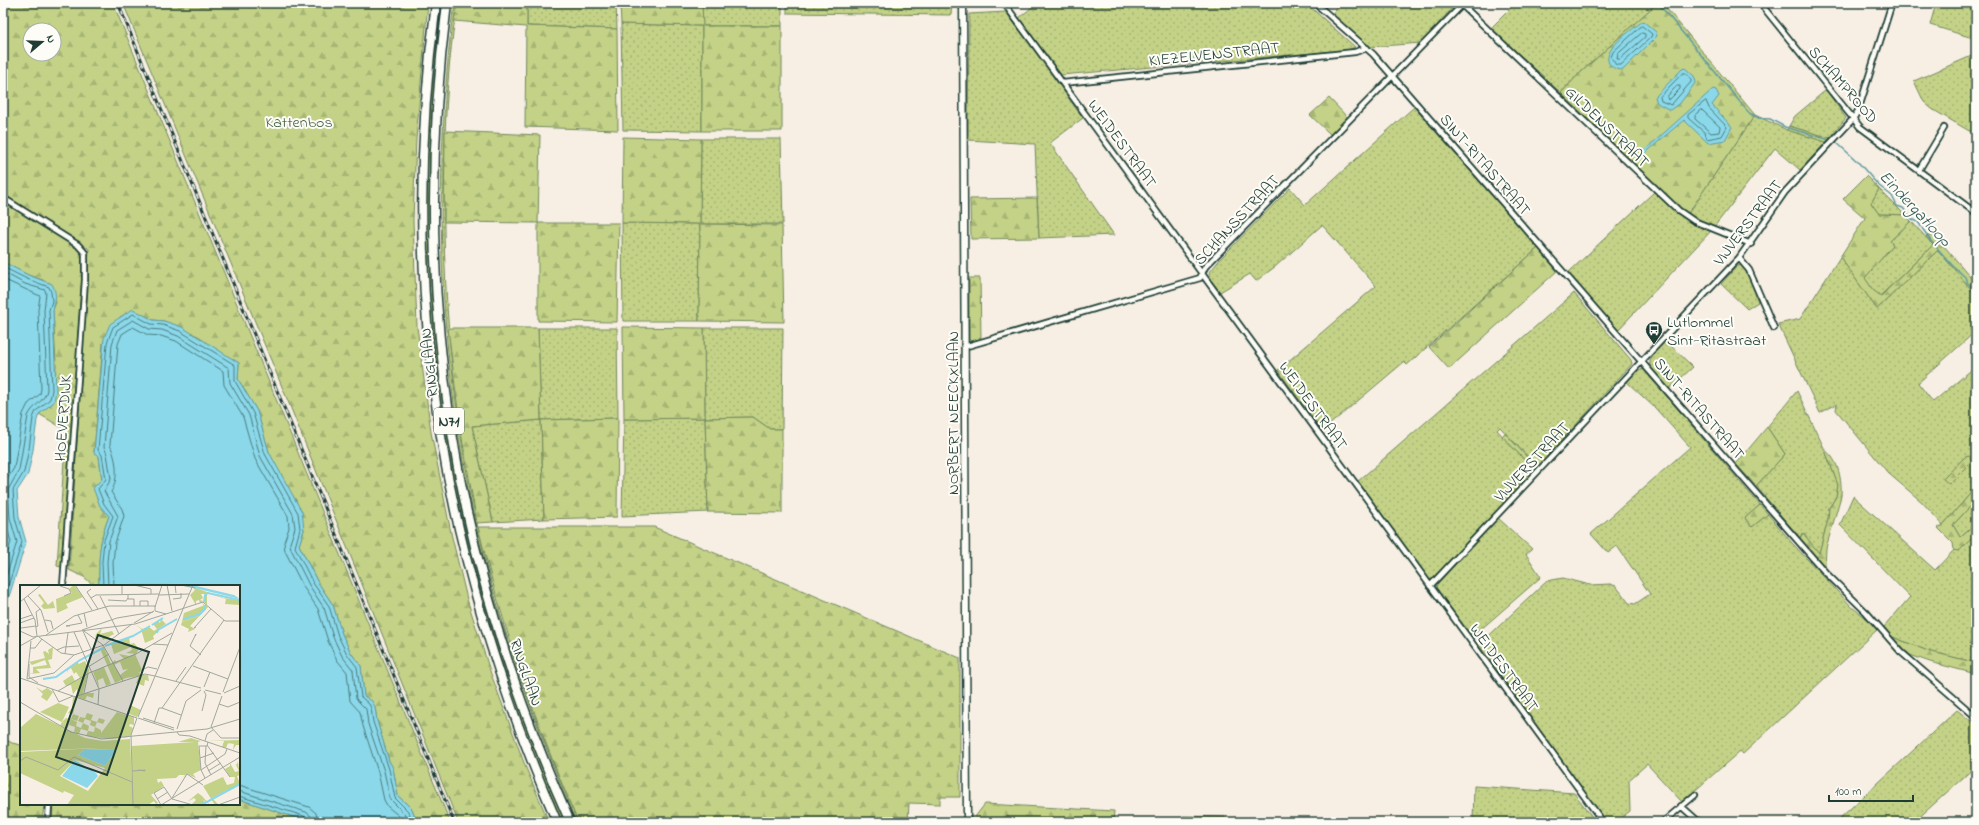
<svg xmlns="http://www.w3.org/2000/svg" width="1979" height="825" font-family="'Indie Flower',sans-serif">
  <defs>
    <pattern id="grass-dots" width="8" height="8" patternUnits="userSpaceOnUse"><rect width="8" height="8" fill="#c3d286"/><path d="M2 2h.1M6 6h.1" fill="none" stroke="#a7b574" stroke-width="1.8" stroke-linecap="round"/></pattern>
    <pattern id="forest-firs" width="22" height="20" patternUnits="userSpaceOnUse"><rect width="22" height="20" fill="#c3d286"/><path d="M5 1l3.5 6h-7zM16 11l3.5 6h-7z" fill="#a7b574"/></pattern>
  </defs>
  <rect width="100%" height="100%" fill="#f7efe3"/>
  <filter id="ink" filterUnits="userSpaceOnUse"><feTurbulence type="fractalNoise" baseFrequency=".025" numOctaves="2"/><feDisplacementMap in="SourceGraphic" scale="8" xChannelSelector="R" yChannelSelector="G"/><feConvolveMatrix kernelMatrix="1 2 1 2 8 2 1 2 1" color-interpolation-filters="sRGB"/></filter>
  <g filter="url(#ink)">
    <!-- grass -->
    <path fill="url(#grass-dots)" stroke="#71885d" d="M439 3H444C414 202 430 415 487 609 509 682 536 752 566 822H561C511 707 474 588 449 465 444 444 443 423 440 402 431 337 426 271 425 205 424 137 432 70 439 3Z
      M454 3 457 5C448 60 445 117 444 172 442 291 452 411 478 528 500 629 537 728 578 822H576C538 731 503 639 480 543 437 364 432 186 454 3Z
      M527 3H616L617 29 527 26Z
      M702 3H782V26H702V131L623 130 621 24 702 26Z
      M787 3H952L951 15 787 13Z
      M1037 3H1306L1355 47 1348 50 1061 75 1019 18Z
      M1341 3H1457L1421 43 1370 47 1331 15Z
      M1516 3H1657L1577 76 1561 93 1491 28Z
      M1936 3H1976V39L1930 25Z
      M1006 12 1083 118 1050 143 1114 235 1039 238 1035 144 968 140 969 14Z
      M1976 54V135L1932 109 1924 102 1914 81Z
      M1826 90 1846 118 1830 138 1789 126 1795 116Z
      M1414 107 1538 248 1407 365 1404 362 1322 431 1278 370 1376 286 1322 225 1276 266 1256 281 1250 274 1220 292 1210 279 1209 273 1221 258 1290 188 1305 205Z
      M1755 115 1787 130 1826 142 1800 170 1775 148 1714 227 1687 215Z
      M701 139H781L783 224H700L699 321H623L622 223 700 224Z
      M1879 189 1905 215 1879 214 1871 203Z
      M1654 192 1689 222 1711 231 1618 330 1568 273Z
      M1911 221 1933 245 1880 296 1873 290 1864 278 1893 245 1890 241Z
      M1938 250 1976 295V331L1918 383 1933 402 1976 366V487L1943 525 1922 502 1888 473 1836 410 1837 404 1820 413 1778 324 1800 319 1840 257 1877 309Z
      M1742 265 1748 272 1758 302 1747 309 1721 284 1737 266Z
      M1574 293 1631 360 1632 364 1537 467 1500 427 1497 430 1534 470 1435 578 1430 580 1357 482Z
      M538 328H617L618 418 541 420 544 519 493 522 472 426 541 420Z
      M704 328H783L782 429H770L753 417 705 418 708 512 622 516 624 419 705 418Z
      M1666 341 1693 367 1669 389 1650 366C1648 356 1660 348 1666 341Z
      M1643 369 1760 505 1745 518 1752 527 1768 514 1792 543 1852 607 1879 628 1743 754 1740 751 1682 802 1647 764 1629 780 1630 811 1616 822H1606L1479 645 1547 581 1563 578 1590 585 1610 584 1616 586 1629 603 1635 604 1650 594 1617 546 1608 553 1591 534 1690 447 1656 409 1627 382 1636 372Z
      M1797 391 1825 450 1838 485 1836 497 1829 508 1828 520 1819 553 1802 533 1800 538 1756 486 1785 454 1767 427Z
      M1853 496 1935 570 1954 550 1959 551 1976 534V657L1973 662 1928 651 1890 636 1884 627 1910 597 1840 525Z
      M1976 500V523L1960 537 1953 525Z
      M1498 518 1532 549 1526 554 1541 577 1472 637 1439 592 1436 588 1437 584Z
      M1957 710 1976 725V766L1914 822H1840L1838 820Z
      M1474 786 1574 793 1596 822H1473Z
      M1183 816 1225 817V822H1183Z"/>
    <!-- forest -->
    <path fill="url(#forest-firs)" stroke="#71885d" fill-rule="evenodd" d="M3 3H113L450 822H417L412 809 398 796 393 768 389 761 377 721 375 707 364 696 361 666 351 653 342 634 333 605 317 581 299 545 304 530 296 500 286 486 269 452 257 411 238 379 239 363 208 345 200 337 164 321 153 320 133 310 120 317 103 343 94 452 99 456 102 480 100 506 109 516C98 545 99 556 99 586H92V584L84 577 69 570 89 249 84 246 62 567 57 566 66 430 39 414 54 402 56 364 53 310 56 302 43 280 28 275 3 262ZM30 30H54V54H30Z
      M123 3H428L416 139 413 220 417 327 431 432 451 533 467 599 491 674 526 768 549 822H458L290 406Z
      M457 3H527V26L617 29 618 130 525 127 526 27 454 21Z
      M620 3H702L703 26H782V131H702V26L621 24Z
      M1657 3H1662L1755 115 1687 215 1561 93 1577 76Z
      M1329 98 1348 118 1331 135 1310 115Z
      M1789 126 1830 138 1826 142 1787 130Z
      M445 131 540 135 538 223H619L617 322 538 321V223L444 222Z
      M623 137 701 139 700 224 782 225 784 322 699 321 700 224 622 223Z
      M1866 176 1879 189 1871 203 1879 214 1905 215 1911 221 1890 241 1893 245 1865 278 1873 290 1881 296 1933 245 1926 236 1931 231 1976 283V295L1938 250 1877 309 1840 257 1865 218 1843 199Z
      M1037 198 1039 238 971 239 970 199Z
      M1538 248 1557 271 1449 369 1429 347Z
      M969 278H980L981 339 973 341 969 340Z
      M623 327 704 328 705 418 753 417 770 429H782V513L708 512 705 418 624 419Z
      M448 328H538L541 420 618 418 617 517 544 519 541 420 472 426 493 522 477 523 460 427Z
      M1767 427 1785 454 1756 486 1736 464Z
      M1505 433 1537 468 1534 470 1502 436Z
      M1825 450C1839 460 1842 481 1841 496L1826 548 1825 567 1800 538 1803 533 1819 553 1828 520 1829 508 1836 497 1838 485Z
      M1970 456 1971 462 1949 484 1943 479 1965 457Z
      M1976 487V500L1953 525 1960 537 1976 523V534L1959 551 1954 550 1953 543 1938 528 1943 525Z
      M1760 505 1768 514 1752 527 1745 518Z
      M478 527H654L960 658V797H940V804L909 803 908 822H578C537 727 503 628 478 527Z
      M1890 636 1928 651 1973 662 1976 657V674L1930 662 1910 655Z
      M3 738 12 743 21 745V804H44L42 822H3Z
      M239 799 309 822H52L53 804H239Z
      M985 804 1114 811 1113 822H971Z"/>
    <!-- water -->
    <path fill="#8bd8ea" stroke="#609aa1" d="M1643 21 1656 32 1657 36 1623 70C1619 70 1614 69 1611 66 1597 52 1633 29 1643 21Z
      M1685 68 1694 76 1696 82 1681 102 1670 110 1657 103 1655 97 1682 69Z
      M1713 89 1716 90 1719 96 1712 105 1732 127 1725 140 1708 143 1684 120 1659 141 1638 160H1636V158Z
      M3 262 28 275 52 284C57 293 56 300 53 310L56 391 54 402 39 414 37 420 33 450 28 474 17 491 19 517 26 542 3 616Z
      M133 309 153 320 164 321 182 327 239 363 238 379 257 411 269 452 302 512 304 530 299 545 317 581 333 605 342 634 351 653 361 666 364 696 372 701 375 707 377 721 389 761 393 768 398 796 412 809 417 822H309L239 799V586H99C99 555 98 546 109 516L100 506 93 488 102 479 99 456 94 453 104 338 110 324Z"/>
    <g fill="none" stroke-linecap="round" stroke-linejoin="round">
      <!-- shore -->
      <path stroke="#4a7b7d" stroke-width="1" d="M1642 26 1652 34 1651 37 1621 65H1616L1611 57 1613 52Z
        M1642 33 1645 34V37L1620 59H1617L1618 54Z
        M1683 73H1686L1691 79V82L1671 105 1661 101 1660 97Z
        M1677 86H1680V89L1670 99 1668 100 1667 97Z
        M1706 101 1709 108 1727 127 1722 136 1707 139 1705 133 1688 118V115Z
        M1702 110 1720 127 1719 132 1711 133 1695 119V116Z
        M3 267 27 279 49 287 51 292 52 301 49 310 52 390 50 399 36 411 33 418 29 449 24 472 13 490 15 518 22 542 3 602
        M3 272 25 284 45 290 46 293 44 310 47 390C45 401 33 405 28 416L19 470 8 490 10 518 17 542 3 586
        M3 279 40 296 38 310 41 389 40 394 28 404 23 414 14 468 3 486
        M3 504 5 520 11 542 3 566
        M103 586 102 562 104 540 113 516 104 504 98 489 106 479 102 455 98 450 107 343 113 327 133 314 151 324 163 325 180 331 235 365V381L253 413 265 454 298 513 300 529 295 547 313 583 329 606 338 636 347 654 357 667 361 697 369 704 371 708 373 722 389 769 395 798 408 811 413 822
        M108 586 107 562 109 541 118 516 104 491 111 479 107 454 104 447 112 344 117 330 133 320 149 329 162 330 178 336 229 368 230 383 249 415 260 456 293 514 295 528 290 543 291 549 309 585 324 608 333 637 342 656 353 670 356 699 366 709 368 724 384 771 390 799 404 813 407 822
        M114 586 113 562 115 543 124 516 122 509 111 492C119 479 117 460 110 445L118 344 122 334 133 327 148 335 161 336 176 341 223 371 224 385 243 417 255 459 288 516 289 528 284 542 285 551 304 588 318 609 328 641 337 660 347 672 350 701 360 712 363 726 378 772 384 800 388 807 399 816 401 822
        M239 785 309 807 316 813 318 822
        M239 791 306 812 311 816 312 822
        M239 796 304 816 307 822"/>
      <!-- stream -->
      <path stroke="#609aa1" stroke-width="1.5" d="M1658 3 1749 113 1759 118 1770 119 1785 127 1830 140
        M1836 142 1858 162 1878 185 1892 196 1897 206 1903 208 1912 219 1918 222 1931 241 1952 265 1965 277 1967 282 1976 292"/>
      <defs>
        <path id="street" d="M1004 3 1603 822
          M1315 3 1373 54 1825 572 1866 612 1901 652 1976 717
          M1760 3 1860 127 1976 213
          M1462 5 1678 210 1694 221 1751 244
          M1063 83 1355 52 1367 48
          M1919 170 1944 128
          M3 198 78 245 85 253V280L63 586
          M1739 258 1749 270 1774 328
          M964 347 1200 278 1205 267 1464 3
          M1430 586 1739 258 1785 192 1853 119 1858 111 1892 3
          M1681 806 1699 822
          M48 822 49 804
          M1663 822 1695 795"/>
        <path id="secondary" d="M963 3 967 822"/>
        <path id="highway" d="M436 3C397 293 441 555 557 822
          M447 3C410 294 451 554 570 822"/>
      </defs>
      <!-- street casing -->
      <use href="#street" stroke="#1f3d34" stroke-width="8"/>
      <!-- secondary casing -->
      <use href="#secondary" stroke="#1f3d34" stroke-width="9"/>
      <!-- highway casing -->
      <use href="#highway" stroke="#1f3d34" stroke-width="11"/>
      <!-- street -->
      <use href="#street" stroke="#fdfcf7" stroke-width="4.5"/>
      <!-- secondary -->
      <use href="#secondary" stroke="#fdfcf7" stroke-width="6"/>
      <!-- highway -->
      <use href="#highway" stroke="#fdfcf7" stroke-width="8"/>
      <defs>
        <path id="rail" d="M118 3 454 822"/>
      </defs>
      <!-- rail casing -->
      <use href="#rail" stroke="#1f3d34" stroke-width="3"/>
      <!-- rail -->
      <use href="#rail" stroke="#fdfcf7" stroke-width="1.5" stroke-dasharray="4.5" stroke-linecap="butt"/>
    </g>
  </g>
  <!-- icons -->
  <defs>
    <symbol id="bus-pin" viewBox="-11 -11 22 30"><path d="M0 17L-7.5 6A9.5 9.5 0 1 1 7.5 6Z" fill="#1f3d34" stroke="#fdfcf7"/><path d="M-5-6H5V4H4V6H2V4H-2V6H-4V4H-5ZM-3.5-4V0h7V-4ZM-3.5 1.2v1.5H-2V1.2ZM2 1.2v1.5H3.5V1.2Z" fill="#fff"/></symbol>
  </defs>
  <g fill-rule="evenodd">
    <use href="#bus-pin" x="1644" y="320" width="20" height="27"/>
  </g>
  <g text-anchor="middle" stroke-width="4" stroke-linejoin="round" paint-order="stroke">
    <!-- shield labels -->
    <rect fill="#fdfcf7" stroke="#62766e" stroke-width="1" x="434" y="408" width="30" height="26" rx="3"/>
    <g font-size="15" font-weight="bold" fill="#1f3d34">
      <text x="449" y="426">N71</text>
    </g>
    <!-- street labels -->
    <g font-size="16" fill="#1f3d34" stroke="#fdfcf7">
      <text transform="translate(1214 53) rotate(-6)" y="6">KIEZELVENSTRAAT</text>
      <text transform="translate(1844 84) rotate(49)" y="6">SCHAMPROOD</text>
      <text transform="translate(1608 126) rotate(44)" y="6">GILDENSTRAAT</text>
      <text transform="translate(1123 143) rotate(54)" y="6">WEIDESTRAAT</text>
      <text transform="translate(1486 164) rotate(49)" y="6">SINT-RITASTRAAT</text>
      <text transform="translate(1236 219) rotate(-47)" y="6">SCHANSSTRAAT</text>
      <text transform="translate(1747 222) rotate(-53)" y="6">VIJVERSTRAAT</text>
      <text transform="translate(428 363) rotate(-96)" y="6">RINGLAAN</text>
      <text transform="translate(1314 405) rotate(54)" y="6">WEIDESTRAAT</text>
      <text transform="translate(1700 408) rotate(49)" y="6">SINT-RITASTRAAT</text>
      <text transform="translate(952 413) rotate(-90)" y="6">NORBERT NEECKXLAAN</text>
      <text transform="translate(62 418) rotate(-86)" y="6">HOEVERDIJK</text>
      <text transform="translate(1531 461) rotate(-47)" y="6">VIJVERSTRAAT</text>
      <text transform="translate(1505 667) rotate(54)" y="6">WEIDESTRAAT</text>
      <text transform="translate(527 672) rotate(71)" y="6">RINGLAAN</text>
    </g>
    <!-- park labels -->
    <g font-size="16" fill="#486248" stroke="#fdfcf7">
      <text x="299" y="127">Kattenbos</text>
    </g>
    <!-- poi labels -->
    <g font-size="16" fill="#1f3d34" stroke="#fdfcf7" text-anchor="start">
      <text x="1667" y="327">Lutlommel<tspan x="1667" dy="18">Sint-Ritastraat</tspan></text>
    </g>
    <!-- water labels -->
    <g font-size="17" font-style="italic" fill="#355c58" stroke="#fdfcf7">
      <text transform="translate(1916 208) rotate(47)" y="6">Eindergatloop</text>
    </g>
  </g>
  <!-- overview -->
  <g transform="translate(20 585)">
    <rect width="220" height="220" fill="#f7efe3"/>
    <path d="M173 2 204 13 220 15V20L205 19 206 14 187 8V20L184 17 185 9H181L183 13 180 15 183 16 180 18 179 15 176 16V20L170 10 175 5ZM20 9 28 20 33 16 35 23 24 24 21 21 24 18 18 10ZM182 18 188 22 170 41 175 44 168 47 169 44 161 40 162 37 178 31 186 24ZM141 34 146 39 138 44 139 46 133 51 134 54 125 58 121 44 115 39 122 44 129 42 134 46 137 44 133 39 138 36 140 38ZM82 43 80 49 92 46 94 49 83 55 81 50 75 54 76 49ZM109 52 110 59 114 58 119 64 116 69 106 68 112 65 111 62 94 69 91 59 98 55 102 61 100 55ZM83 60 91 79 95 75 96 77 104 74 99 69 109 71 115 69 122 85 119 88 122 90H128L129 96 125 95 124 101 116 98 119 91 106 93 95 98 81 66ZM100 77 103 85 108 84 100 90 94 80ZM33 62 32 74 28 75 31 83 16 84 20 88 9 89 13 88V82L27 80 25 75 12 80 9 77 25 73 23 67 25 66 29 69 28 65ZM65 76 69 85 63 108H74L73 113 67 111 65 115 58 112 57 104 53 109 51 100 46 101 43 96 52 90 55 96 60 93 56 87 54 89 51 83 48 85V88L47 84 57 77 59 79ZM84 82 91 99 86 101 83 93 78 95 79 103 73 87ZM16 102 22 106 27 103 33 107 27 116 21 112 23 109ZM53 112 57 113 53 129 59 131 57 136 51 134 49 140 42 137 46 133 51 134 53 129 48 128 52 123ZM220 155V165L219 160H216L213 165 214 159 208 158 209 156 206 163 202 162 204 156H187ZM218 177 220 190 217 191 220 199 192 213 198 219 195 220 183 201 203 192 207 200 214 198 215 192H210L205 184 210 181V178L215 187 219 186 216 180ZM178 208 182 211 190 220 182 214 186 218 184 220 172 219 176 215 174 213 167 217Z" fill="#c3d286" fill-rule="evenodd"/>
    <path d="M185 20 186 24 178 31 162 37 164 28ZM110 120 121 125 117 132 107 128ZM97 127 106 130V133L108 130 114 132V140L110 139 109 141 113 143 110 152 90 154 66 151 68 146 74 147 75 142 70 140 71 136 65 134 63 138 69 141 68 146 61 144 59 149 54 147 55 142 49 140 47 144 40 141 42 137 49 140 51 134 57 137 56 141 61 143 63 138 58 136 60 132 65 133 67 128 73 130 71 135 77 137 79 133 85 135 83 139 77 137 75 142 81 145V148ZM16 129 65 153 83 156 110 154 112 197V161L175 157H158L171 153 177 155 181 156 178 157 181 185 173 189 176 193 167 189 163 193 165 190H159L156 193 137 194 138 198 141 196 144 201 131 210 138 218 136 219 134 216 128 220H47L54 210 44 206 43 208 0 188V167L79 163 0 166V143ZM97 164 85 181 58 170 64 165ZM55 175 85 183 68 206 40 191Z" fill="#c3d286" fill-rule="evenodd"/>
    <path d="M38 118 49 122 42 137 20 127Z" fill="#c3d286"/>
    <path d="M54 0 63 12 46 19 48 23 37 28 36 14 52 8 49 4Z" fill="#c3d286"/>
    <path d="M162 0H172L214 10 220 14ZM97 164 85 181 58 170 64 165ZM55 175 76 188 78 191 67 203 42 191Z" fill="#8bd8ea"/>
    <path fill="none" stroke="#8bd8ea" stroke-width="2" d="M184 17 185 10 188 8 220 15M164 34 180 29 185 24V20M132 40 143 33M137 48 138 45 157 34M85 61 113 51 130 41M23 94 36 92 60 75 83 63M175 220 185 218 220 199"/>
    <path fill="none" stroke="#a1a89d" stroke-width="1" d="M21 0H45M55 0 72 25M94 0H102V9M114 0 131 4V9M147 0 152 26M150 0H155L156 8M161 0 175 3M40 1 49 4 51 8 44 11M71 4 67 7 78 24M108 9V14H114V21M139 10 169 9M8 11 21 25 28 47M80 11 99 49M71 13 76 10 139 9M4 14 15 35 17 51M153 14 161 13V8M88 15 106 16 108 13M0 17 21 0M120 21V16H128V21M135 22 142 0M64 28 67 42M0 34 12 30M25 35 31 36 33 44M0 38 14 33M114 38 134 26M50 41H46L62 38 58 30M16 42 18 41 16 27 20 24M176 42 174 43 191 24M1 43 16 41M62 45 97 33 133 27M0 46 13 52 115 39 183 17 205 36H220M63 46 71 64M64 46 83 60 103 96M54 47 79 104 78 120M26 50 54 31 89 21H135V26L146 29M175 51 176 49 170 61 181 70M19 52 41 68 54 70 84 60 112 39M133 59 148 60M0 61 16 52M10 63H15L22 54M37 65 44 62 59 61M45 69 48 48M9 79V92L18 98M173 81 208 94M68 82 89 69M122 85 128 82 137 84M135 91 181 103M0 93 117 133M7 94 34 88 54 70M7 94 11 56M156 96 166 82M184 102 190 87M32 104 39 117 53 111M185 105 201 109M38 106 69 88 116 69 152 48M203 107 220 62M64 108 68 89M204 108 220 101M202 111 191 142 201 153H220M54 112 125 89 135 91M0 117 51 147 82 154 187 144 220 134M199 119 208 122 220 117M142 123 161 130M182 126 186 110 184 106M118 132 173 0M118 133 154 145M123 133 154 143M134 138 139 123H142L204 35M157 144 166 116 181 105M157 147 159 150 170 151 220 168M185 156 187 149 193 145M187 160 210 192M186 161 185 178 191 190M180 173 194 168M0 176 6 172 38 185 54 172 112 197M181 185 205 169 207 164M112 186 125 185V186L118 185M188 186 201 178M185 193 181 185 179 161H187L188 157M152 213 167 189 183 200M137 214 148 207M113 220 111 150 117 133M141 220 220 172M141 220 134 208 144 202 152 214 173 220M198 220 220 212"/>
    <path fill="#1f3d34" fill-opacity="0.15" stroke="#1f3d34" stroke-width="2" d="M78 50 129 67 87 190 36 172Z"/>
    <rect width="220" height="220" fill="none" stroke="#1f3d34" stroke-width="2"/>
  </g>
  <!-- margin -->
  <rect width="1979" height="825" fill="none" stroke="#fdfcf7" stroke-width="16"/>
  <rect x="8" y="8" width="1963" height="809" fill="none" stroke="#1f3d34" stroke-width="1.5" filter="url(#ink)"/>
  <!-- north arrow -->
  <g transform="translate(42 42) rotate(71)"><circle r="19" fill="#fdfcf7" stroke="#a4b0a9"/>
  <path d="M0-3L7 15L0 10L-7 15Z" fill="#1f3d34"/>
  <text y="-6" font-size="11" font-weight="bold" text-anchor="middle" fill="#1f3d34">N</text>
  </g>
  <!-- scale -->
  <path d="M1829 795v6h84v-6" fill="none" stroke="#1f3d34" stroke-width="2"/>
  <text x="1835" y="795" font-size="12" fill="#1f3d34" stroke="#fdfcf7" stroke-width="3" paint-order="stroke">100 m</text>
</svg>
